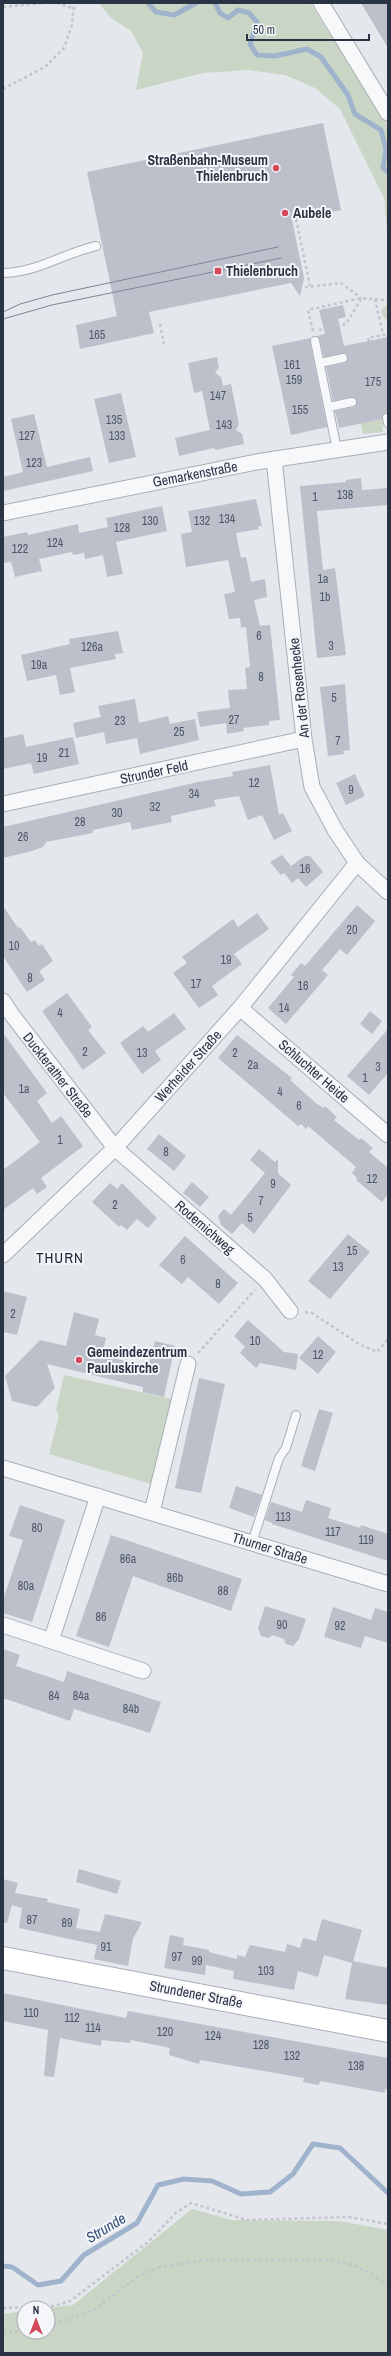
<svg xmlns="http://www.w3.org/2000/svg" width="391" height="2356" font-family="'Archivo Narrow',sans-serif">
  <rect width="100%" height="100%" fill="#e4e7ec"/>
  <!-- green -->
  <path fill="#c9d6c5" d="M99 3H310L388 125V241L384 198 340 109 315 88 285 75 249 70 203 73 136 90 143 53 131 31 110 17Z
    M388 303V321L383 317 381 311Z
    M351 345 367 422 382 419 383 432 363 434 344 346Z
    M64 1375 172 1399 151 1484 49 1454 59 1416 56 1410Z
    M192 2209 232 2220 339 2221 388 2230V2353H3V2314L24 2311V2332H48V2308L73 2305Z"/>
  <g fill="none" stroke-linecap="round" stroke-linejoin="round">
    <!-- stream -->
    <path stroke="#9fb4cc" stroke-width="5" d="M148 3 156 12 174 15 196 3
      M215 3 220 13 228 18 238 10 249 13 257 22 250 44 257 55 275 56 307 49 321 57 348 95 355 114 381 130 386 150 383 168 388 172
      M3 2266 12 2267 38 2285 61 2281 84 2255 137 2223 158 2185 184 2179 212 2181 241 2194 270 2192 293 2174 313 2144 340 2148 388 2193"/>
  </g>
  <!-- building -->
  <path fill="#bbc0ca" d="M361 3H388V48Z
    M323 123 341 210 292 220 304 278 300 296 291 283 149 312 154 333 80 349 76 325 117 316 87 172Z
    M343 305 346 317 338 319 344 346 388 337V413L383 414 382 419 339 428 335 411 354 407 357 401 351 397 333 401 326 367 345 363 348 356 342 353 324 357 320 340 317 336 325 334 319 310Z
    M311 338 310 342 327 427 291 435 272 346Z
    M217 357 219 367 215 373 221 377 223 386 231 384 239 424 236 430 242 434 244 444 215 450 214 448 179 456 175 438 210 430 202 391 194 393 188 363Z
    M121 393 136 457 109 463 94 399Z
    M34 414 47 467 90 457 93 471 3 491V477L23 472 11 419Z
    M361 478 362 490 388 488V505L317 511 323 570 335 568 346 655 317 658 300 486 346 482V480Z
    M256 499 262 526H258L259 529 236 533 241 558 246 557 251 582 265 579 267 597 254 600 260 626 270 625 280 720 269 721V725L243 728 244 731 227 734 226 723 200 727 197 712 230 708 228 690 247 689 245 668 250 667 246 627 241 628 240 618 229 619 224 594 235 592 228 560 186 567 181 534 192 532 188 511Z
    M162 506 167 531 116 542 123 574 107 577 103 555 85 559 84 553 73 555 72 552 39 559 42 571 15 577 11 562 3 563V537L27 532 28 535 78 524 79 533 108 527 106 518Z
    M118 631 123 653 115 654 116 659 70 668 75 692 60 695 56 675 27 681 21 655 70 644 69 639Z
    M345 684 350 750 343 751 345 754 328 756 320 687Z
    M135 699 139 723 168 716 170 724 195 719 199 740 140 754 137 738 106 744 104 732 76 738 73 723 101 717 98 706Z
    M23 734 26 747 73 737 79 764 34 774 31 763 3 769V738Z
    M270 765 279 815 283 813 292 831 274 840 262 815 248 820 239 796 214 800 216 806 171 816 172 822 132 830 130 822 93 830V833L46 842 43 847 32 851 3 858V827L198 782 233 776 232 772Z
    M355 774 365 796 346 805 336 783Z
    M282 855 291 866 305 856H310L323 872 306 887 298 878 292 883 284 873 281 875 270 862Z
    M357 905 375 921 347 955 340 949 322 970 328 975 286 1024 268 1008 294 977 291 975 301 963 305 966Z
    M3 906 18 928 20 927 31 942 35 940 39 946 42 944 53 961 39 971 45 980 27 992 3 956Z
    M257 913 269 929 234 954 242 964 212 986 218 995 199 1008 173 973 187 963 182 957 233 919 238 927Z
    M67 993 92 1027 88 1030 106 1053 83 1070 42 1011Z
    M370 1011 382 1021 372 1034 360 1024Z
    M174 1013 186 1029 155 1051 161 1060 142 1074 120 1043 143 1026 148 1032Z
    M388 1029V1073L369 1095 347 1076Z
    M3 1033 47 1093 37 1101 52 1123 61 1116 83 1146 41 1178 47 1187 37 1194 33 1188 3 1210V1170L40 1142 3 1093Z
    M237 1035 292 1078 290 1080 317 1104 324 1108 325 1106 337 1117 334 1120 359 1140 361 1138 373 1148 369 1152 388 1168V1194L382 1202 356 1180 357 1178 352 1173 356 1167 308 1126 306 1129 301 1124 298 1126 218 1058Z
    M159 1134 186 1156 174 1171 147 1149Z
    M259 1149 275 1162 278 1159V1173L291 1185 254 1234 242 1223 232 1234 221 1225 218 1216 224 1209 231 1215 265 1173 250 1160Z
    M192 1182 209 1197 200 1207 183 1193Z
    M110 1183 117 1189 122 1183 157 1218 148 1228 137 1219 127 1230 121 1225 119 1227 92 1202Z
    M348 1234 370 1252 330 1299 308 1281Z
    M185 1236 238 1283 219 1304 188 1277 182 1284 159 1265Z
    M3 1291 27 1297 17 1335 3 1332Z
    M74 1312 99 1319 95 1335 106 1338 102 1355 148 1367 155 1341 175 1346 164 1397 143 1392V1387L47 1364 55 1388 37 1407 12 1401 5 1376 40 1340 66 1346Z
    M248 1320 284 1352 298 1354 296 1370 260 1363 256 1368 240 1353 245 1347 234 1336Z
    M318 1336 336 1352 318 1374 299 1358Z
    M199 1378 225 1384 201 1493 175 1488Z
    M319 1409 333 1413 315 1471 301 1466Z
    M236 1486 262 1495 254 1517 229 1508Z
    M306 1500 331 1508 328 1518 360 1528 361 1525 388 1534V1561L272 1524V1523L265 1520 271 1502 302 1512Z
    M20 1505 65 1520 32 1622 3 1613V1600L23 1540 9 1536Z
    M111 1535 242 1579 231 1611 133 1576 109 1647 76 1636Z
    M265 1606 306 1619 299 1639 293 1646 286 1644 284 1639 272 1635 269 1638 261 1636 258 1628Z
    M333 1607 371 1620 375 1608 388 1612V1643L365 1636 361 1648 324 1637Z
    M3 1649 20 1655 16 1666 64 1682 67 1671 161 1702 150 1733 74 1709 70 1721 3 1698Z
    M79 1869 121 1881 117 1894 76 1882Z
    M3 1879 18 1883 15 1893 48 1899 47 1902 80 1909 76 1928 100 1932 105 1914 142 1922 133 1939 128 1966 94 1959 97 1945 19 1928 22 1908 12 1905 7 1923H3Z
    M322 1919 362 1930 353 1961 388 1968V2005L345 1999 352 1963 324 1955 318 1977 298 1971 294 1990 233 1979 234 1971 206 1965 205 1975 164 1968 170 1935 184 1938 183 1945 209 1950V1952L237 1959V1955L245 1957 250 1945 285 1952 287 1944 300 1948 303 1938 316 1941Z
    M3 1993 126 2018 128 2011 388 2058V2090L385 2089V2093L320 2081 319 2085 303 2082 304 2078 200 2060 199 2064 169 2055 170 2048 131 2040 130 2043 102 2040 101 2046 60 2038 54 2077 44 2076 48 2030 3 2021Z"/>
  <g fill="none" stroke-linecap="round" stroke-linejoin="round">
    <defs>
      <path id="lane" d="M3 273C35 273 65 253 96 246
        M315 341 337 450
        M320 363 343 358
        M329 407 352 402
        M387 418 388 423
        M252 1543 279 1458 286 1448 296 1415"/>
      <path id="street" d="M321 3 388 113
        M274 459 304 739 312 787 335 830 357 863 388 892
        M3 513 256 462 388 442
        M3 804 304 739
        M3 1001 12 1015 115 1148 265 1279 290 1311
        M240 1008 388 1135
        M3 1255 115 1148 240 1008 357 863
        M3 1468 388 1584
        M152 1512 188 1364
        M3 1625 143 1671
        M51 1641 98 1496"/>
      <path id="secondary" d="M3 1958 388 2031"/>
    </defs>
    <!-- lane casing -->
    <use href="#lane" stroke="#a9aeb7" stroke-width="10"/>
    <!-- street casing -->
    <use href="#street" stroke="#a9aeb7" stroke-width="17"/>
    <!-- secondary casing -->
    <use href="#secondary" stroke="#a9aeb7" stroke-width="24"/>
    <!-- path -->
    <path stroke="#c2c5cb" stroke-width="2.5" stroke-dasharray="3 3" stroke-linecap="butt" d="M57 3 75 9
      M3 7 45 3
      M3 89 45 67 64 48 72 25 74 3
      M296 219 310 286
      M299 288 341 283 361 298
      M375 299 383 335
      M160 324 164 344
      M319 330 346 324 361 299
      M313 331 308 310 361 298 385 300 388 298
      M369 341 368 338 388 334
      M305 1312 312 1313 359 1344 377 1352 388 1339
      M198 1353 255 1290
      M3 2308 55 2306 70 2301 148 2242 176 2213 191 2203 247 2220 349 2217 388 2224
      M48 2327 95 2309 140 2275 161 2267 206 2260H326C350 2262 370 2270 388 2287
      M3 2333 24 2331"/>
    <!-- lane -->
    <use href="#lane" stroke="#f7f8fa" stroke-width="8"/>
    <!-- street -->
    <use href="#street" stroke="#f7f8fa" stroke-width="15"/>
    <!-- secondary -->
    <use href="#secondary" stroke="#fff" stroke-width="22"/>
    <!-- tram -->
    <path stroke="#7d8696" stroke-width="1" d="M3 312 20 304 52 295 278 247
      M3 319 52 305 281 258"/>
  </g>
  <!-- markers -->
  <g fill="#d1495b" stroke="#f4f6f9" stroke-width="1.5">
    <circle cx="276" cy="168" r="4"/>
    <circle cx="285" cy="213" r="4"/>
    <rect x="214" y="267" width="8" height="8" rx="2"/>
    <circle cx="79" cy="1360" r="4"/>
  </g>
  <g text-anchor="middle" stroke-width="4" stroke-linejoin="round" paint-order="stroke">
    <!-- number labels -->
    <g font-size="12" fill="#4f5766">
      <text x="97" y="339">165</text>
      <text x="292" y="369">161</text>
      <text x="294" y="384">159</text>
      <text x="373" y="386">175</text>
      <text x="218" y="400">147</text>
      <text x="300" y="414">155</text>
      <text x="114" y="424">135</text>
      <text x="224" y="429">143</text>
      <text x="27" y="440">127</text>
      <text x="117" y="440">133</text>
      <text x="34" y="467">123</text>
      <text x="345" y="499">138</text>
      <text x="315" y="501">1</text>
      <text x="227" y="523">134</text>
      <text x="150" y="525">130</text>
      <text x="202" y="525">132</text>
      <text x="122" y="532">128</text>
      <text x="55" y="547">124</text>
      <text x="20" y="553">122</text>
      <text x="323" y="583">1a</text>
      <text x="325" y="601">1b</text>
      <text x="259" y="640">6</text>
      <text x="331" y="650">3</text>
      <text x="92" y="651">126a</text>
      <text x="39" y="669">19a</text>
      <text x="261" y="681">8</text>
      <text x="334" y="702">5</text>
      <text x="234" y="724">27</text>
      <text x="120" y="725">23</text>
      <text x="179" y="736">25</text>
      <text x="338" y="745">7</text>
      <text x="64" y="757">21</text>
      <text x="42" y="762">19</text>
      <text x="254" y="787">12</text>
      <text x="351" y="794">9</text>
      <text x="194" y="798">34</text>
      <text x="155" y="811">32</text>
      <text x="117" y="817">30</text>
      <text x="80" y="826">28</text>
      <text x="23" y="841">26</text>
      <text x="305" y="873">16</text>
      <text x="352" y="934">20</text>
      <text x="14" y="950">10</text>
      <text x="226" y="964">19</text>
      <text x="30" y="982">8</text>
      <text x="196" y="988">17</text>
      <text x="303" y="990">16</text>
      <text x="284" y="1012">14</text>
      <text x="60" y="1017">4</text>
      <text x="85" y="1056">2</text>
      <text x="142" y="1057">13</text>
      <text x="235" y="1057">2</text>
      <text x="253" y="1069">2a</text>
      <text x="378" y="1071">3</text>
      <text x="365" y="1082">1</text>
      <text x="24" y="1093">1a</text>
      <text x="280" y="1096">4</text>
      <text x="299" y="1110">6</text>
      <text x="60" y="1144">1</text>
      <text x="166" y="1156">8</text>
      <text x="372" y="1183">12</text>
      <text x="273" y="1188">9</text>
      <text x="261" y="1205">7</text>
      <text x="115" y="1209">2</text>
      <text x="250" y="1222">5</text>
      <text x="352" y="1255">15</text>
      <text x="183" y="1264">6</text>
      <text x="338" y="1271">13</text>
      <text x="218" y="1288">8</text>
      <text x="13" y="1318">2</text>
      <text x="255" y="1345">10</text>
      <text x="318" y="1359">12</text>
      <text x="283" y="1521">113</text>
      <text x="37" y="1532">80</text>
      <text x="333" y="1536">117</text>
      <text x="366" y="1544">119</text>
      <text x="128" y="1563">86a</text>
      <text x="175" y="1582">86b</text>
      <text x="26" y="1590">80a</text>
      <text x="223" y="1595">88</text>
      <text x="101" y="1621">86</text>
      <text x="282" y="1629">90</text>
      <text x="340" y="1630">92</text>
      <text x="54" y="1700">84</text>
      <text x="81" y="1700">84a</text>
      <text x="131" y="1713">84b</text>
      <text x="32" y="1924">87</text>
      <text x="67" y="1927">89</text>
      <text x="106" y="1951">91</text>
      <text x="177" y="1961">97</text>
      <text x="197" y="1965">99</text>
      <text x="266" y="1975">103</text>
      <text x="31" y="2017">110</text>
      <text x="72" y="2022">112</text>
      <text x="93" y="2032">114</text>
      <text x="165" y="2036">120</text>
      <text x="213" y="2040">124</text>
      <text x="261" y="2049">128</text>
      <text x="292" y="2060">132</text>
      <text x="356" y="2070">138</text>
    </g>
    <!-- poi labels -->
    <g font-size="14" font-weight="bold" fill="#2b3445" stroke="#f4f6f9" text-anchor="start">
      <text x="268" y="165" text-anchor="end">Straßenbahn-Museum<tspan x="268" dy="16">Thielenbruch</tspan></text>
      <text x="293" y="218">Aubele</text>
      <text x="226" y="276">Thielenbruch</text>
      <text x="87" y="1357">Gemeindezentrum<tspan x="87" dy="16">Pauluskirche</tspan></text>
    </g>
    <!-- street labels -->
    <g font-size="14" fill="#2b3445" stroke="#f4f6f9">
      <text transform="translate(195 474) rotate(-11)" y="5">Gemarkenstraße</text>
      <text transform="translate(299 688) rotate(-96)" y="5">An der Rosenhecke</text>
      <text transform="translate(154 772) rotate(-12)" y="5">Strunder Feld</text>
      <text transform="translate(188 1066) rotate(-48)" y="5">Werheider Straße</text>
      <text transform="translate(314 1071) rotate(41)" y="5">Schluchter Heide</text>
      <text transform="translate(58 1075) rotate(52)" y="5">Duckterather Straße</text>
      <text transform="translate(205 1227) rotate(41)" y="5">Rodemichweg</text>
      <text transform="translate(270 1548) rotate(17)" y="5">Thurner Straße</text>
      <text transform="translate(196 1994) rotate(11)" y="5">Strundener Straße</text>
    </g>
    <!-- neighbourhood labels -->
    <g font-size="15" letter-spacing="1" fill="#1d2536" stroke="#f4f6f9">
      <text x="60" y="1263">THURN</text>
    </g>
    <!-- water labels -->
    <g font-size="15" font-style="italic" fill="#34527a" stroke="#f4f6f9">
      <text transform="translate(106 2228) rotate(-31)" y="5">Strunde</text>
    </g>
  </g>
  <!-- border -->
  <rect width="391" height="2356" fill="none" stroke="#2b3445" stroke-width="8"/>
  <!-- north arrow -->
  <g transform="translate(36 2320)"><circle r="19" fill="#f4f6f9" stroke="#a4a8b1"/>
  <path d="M0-3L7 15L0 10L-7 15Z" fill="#d1495b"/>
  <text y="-6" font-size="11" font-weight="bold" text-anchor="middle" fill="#2b3445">N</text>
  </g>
  <!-- scale -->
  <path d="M247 34v6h122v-6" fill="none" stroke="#2b3445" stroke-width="2"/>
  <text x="253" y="34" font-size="12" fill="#2b3445" stroke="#f4f6f9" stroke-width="3" paint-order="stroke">50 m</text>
</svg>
